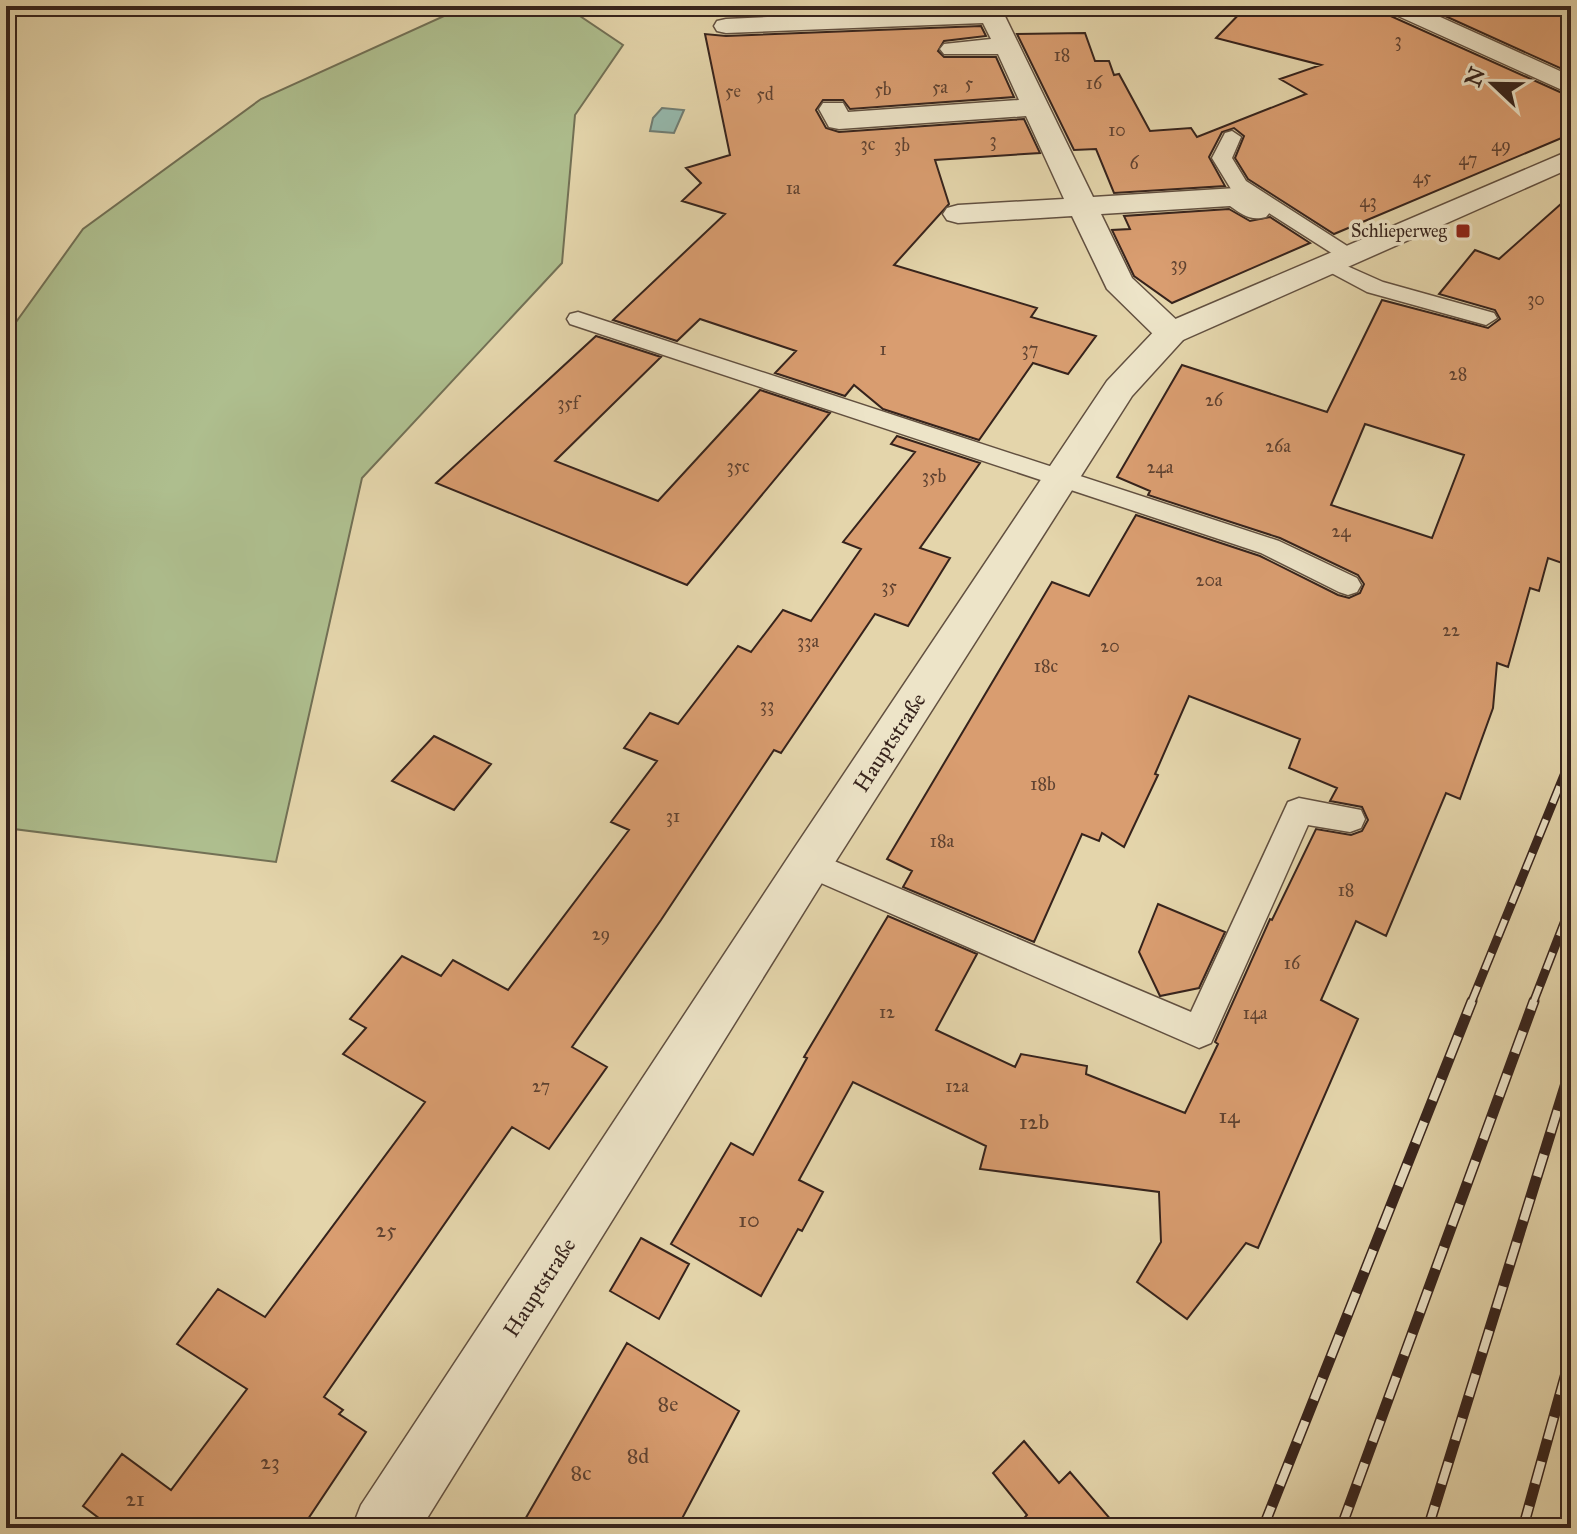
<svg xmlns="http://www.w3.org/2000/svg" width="1577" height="1534" font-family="'IM FELL Great Primer',serif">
  <rect width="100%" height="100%" fill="#e4d5ab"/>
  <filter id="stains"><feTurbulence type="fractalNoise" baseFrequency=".0025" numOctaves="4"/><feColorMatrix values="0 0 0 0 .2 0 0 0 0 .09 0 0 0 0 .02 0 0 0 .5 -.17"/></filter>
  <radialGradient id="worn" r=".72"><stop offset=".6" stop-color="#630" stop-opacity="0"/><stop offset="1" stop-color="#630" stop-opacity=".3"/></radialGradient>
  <!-- green -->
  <path fill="#aebe8e" stroke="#727055" stroke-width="2" d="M466 6H565L623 45 575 115 562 263 362 478 276 862 6 828V336L83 229 261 99Z"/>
  <!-- water -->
  <path fill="#95b8ac" stroke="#6f7c72" stroke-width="2" d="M662 108 684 110 674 133 650 131 653 118Z"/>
  <!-- building -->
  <path fill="#d99d70" stroke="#36231c" stroke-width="2" fill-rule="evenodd" d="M1247 6H1381L1386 14 1571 97V134L1334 234 1248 179 1235 158 1244 136 1234 128 1222 132 1209 157 1225 186 1114 193 1096 149 1074 150 1017 34 1085 33 1095 61H1109L1114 75 1119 74 1150 131 1191 128 1197 137 1306 94 1280 79 1321 65 1216 38Z
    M1423 6H1571V73Z
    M981 26 986 36 944 41 938 51 944 57H996L1014 97 850 109 843 100H823L816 110 826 128 839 132 1024 119 1040 153 935 160 949 204 894 265 1037 308 1031 317 1096 336 1068 374 1033 363 979 440 883 409 854 385 845 396 775 373 796 351 700 319 677 341 613 320 725 214 682 201 701 183 686 168 730 155 705 34 726 36Z
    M1571 195V528L1562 563 1548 558 1539 591 1530 588 1508 667 1497 663 1493 708 1460 799 1446 793 1386 936 1356 921 1321 1000 1358 1019 1258 1248 1246 1243 1187 1319 1137 1282 1161 1242 1159 1192 980 1169 986 1146 853 1082 799 1180 823 1192 802 1231 798 1229 761 1296 671 1244 731 1143 753 1155 807 1058 804 1057 888 916 977 954 936 1030 1015 1067 1021 1054 1087 1066 1086 1074 1185 1113 1218 1044 1215 1042 1270 919 1272 920 1316 829 1351 835 1362 831 1368 820 1362 807 1330 801 1337 788 1289 768 1300 739 1189 696 1155 774 1158 775 1124 847 1102 833 1099 841 1082 834 1034 942 903 887 912 871 887 859 1052 582 1089 596 1136 515 1260 556 1338 595 1349 598 1360 593 1364 584 1358 575 1280 538 1148 495 1150 491 1117 477 1182 365 1327 412 1382 300 1488 328 1500 319 1495 310 1439 294 1475 250 1499 259ZM1365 424 1464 455 1432 538 1331 505Z
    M1229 209 1250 221 1270 217 1310 243 1172 303 1134 276 1112 230 1130 229 1124 216Z
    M596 336 661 357 555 461 658 501 760 390 830 413 687 585 436 483Z
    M897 436 980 463 920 548 950 558 908 626 875 614 781 753 774 750 661 920 572 1047 607 1067 549 1149 512 1127 324 1397 343 1410 339 1414 366 1432 302 1528H112L83 1506 122 1454 171 1490 247 1389 177 1344 218 1289 265 1317 425 1102 343 1054 366 1028 350 1019 402 956 441 976 453 960 508 990 629 830 611 822 657 761 624 748 650 713 678 724 738 646 751 652 783 610 811 621 861 549 843 542 915 452 891 444Z
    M434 736 491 764 454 810 392 781Z
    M1158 904 1225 932 1199 988 1160 996 1139 952Z
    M641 1238 689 1264 659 1319 610 1291Z
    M627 1343 739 1411 677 1528H520Z
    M1024 1441 1059 1483 1070 1472 1118 1528H1015L1027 1515 993 1473Z"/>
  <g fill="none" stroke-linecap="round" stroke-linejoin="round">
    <defs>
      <path id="service" d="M1232 131 1241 137 1232 158 1246 181 1355 251 1358 255 1355 259H1341L1231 189 1212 158 1225 133Z
        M1329 258 1383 282 1494 313 1497 318 1486 325 1367 292 1322 268 1318 264Z
        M578 312 1279 541 1357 578 1361 585 1357 592 1348 595 1339 592 1261 553 570 324 567 319 570 314Z
        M1299 798 1361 810 1365 819 1361 828 1350 832 1308 825 1211 1043 1199 1048 798 873 793 864 798 855 809 851 820 855 1191 1012 1288 802Z"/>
      <path id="minor" d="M1000 6 1093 197 1236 188 1246 191 1271 211 1266 217C1250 221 1243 215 1230 206L1101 214 1132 278 1183 326 1187 333 1183 340 1171 343 1159 340 1107 289 1072 216 958 223 947 220 943 214 947 208 958 205 1064 199 1026 116 839 129 829 127 819 109 823 103H843L848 112 1019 100 998 54H944L940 49 944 44 991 39 983 23 726 33 717 31 714 26 717 21 726 19Z
        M1384 6H1416L1571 76V94L1387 11Z"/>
      <path id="tertiary" d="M1571 150V168L1183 340 1132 396 825 878 421 1528H352L361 1505 793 850 1107 381 1159 326Z"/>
    </defs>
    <!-- service casing -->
    <use href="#service" stroke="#625040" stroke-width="3"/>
    <!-- minor casing -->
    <use href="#minor" stroke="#625040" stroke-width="3"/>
    <!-- tertiary casing -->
    <use href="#tertiary" stroke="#625040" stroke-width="3"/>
    <!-- service -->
    <use href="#service" fill="#ede4c8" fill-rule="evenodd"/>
    <!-- minor -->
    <use href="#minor" fill="#ede4c8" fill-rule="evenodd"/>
    <!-- tertiary -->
    <use href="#tertiary" fill="#ede4c8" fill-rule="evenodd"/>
    <defs>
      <path id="rail-far1" d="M1471 1003 1571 758
        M1533 1003 1571 905"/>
      <path id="rail" d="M1263 1528 1472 1001
        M1341 1528 1534 1001
        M1428 1528 1571 1067
        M1523 1528 1571 1355"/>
    </defs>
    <!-- rail-far1 casing -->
    <use href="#rail-far1" stroke="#36231c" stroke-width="9"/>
    <!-- rail casing -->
    <use href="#rail" stroke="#36231c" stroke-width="11"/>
    <!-- rail-far1 -->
    <use href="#rail-far1" stroke="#ede4c8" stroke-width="6" stroke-dasharray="18" stroke-linecap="butt"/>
    <!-- rail -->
    <use href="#rail" stroke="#ede4c8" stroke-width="8" stroke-dasharray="23" stroke-linecap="butt"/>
  </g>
  <!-- markers -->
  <rect fill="#8f2418" stroke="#ede4c8" stroke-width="3" x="1455" y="223" width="16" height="16" rx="4"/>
  <g text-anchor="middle" stroke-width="7" stroke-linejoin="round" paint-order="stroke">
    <!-- number labels -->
    <g font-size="18" fill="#5f4231">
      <text x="1398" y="46">3</text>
      <text x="1062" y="61">18</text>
      <text x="969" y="89">5</text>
      <text x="1094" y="89">16</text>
      <text x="940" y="93">5a</text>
      <text x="883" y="95">5b</text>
      <text x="733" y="97">5e</text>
      <text x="765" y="100">5d</text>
      <text x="1117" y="136">10</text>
      <text x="993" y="146">3</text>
      <text x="868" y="150">3c</text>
      <text x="902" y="151">3b</text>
      <text x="1501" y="151">49</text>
      <text x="1468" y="165">47</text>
      <text x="1134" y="169">6</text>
      <text x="1422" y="183">45</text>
      <text x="793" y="194">1a</text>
      <text x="1368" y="207">43</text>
      <text x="1179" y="270">39</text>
      <text x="1536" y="305">30</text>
      <text x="883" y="355">1</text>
      <text x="1030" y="355">37</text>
      <text x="1458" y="380">28</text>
      <text x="1214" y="406">26</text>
      <text x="568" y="409">35f</text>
      <text x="1278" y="452">26a</text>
      <text x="738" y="472">35c</text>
      <text x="1160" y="473">24a</text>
      <text x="934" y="482">35b</text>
      <text x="1341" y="537">24</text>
      <text x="1209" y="586">20a</text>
      <text x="889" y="592">35</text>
      <text x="1451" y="636">22</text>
      <text x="808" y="647">33a</text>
      <text x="1110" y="652">20</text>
      <text x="1046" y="672">18c</text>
      <text x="767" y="711">33</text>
      <text x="1043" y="790">18b</text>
      <text x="673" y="822">31</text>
      <text x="942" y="847">18a</text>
      <text x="1346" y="896">18</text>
      <text x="601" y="940">29</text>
      <text x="1292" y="969">16</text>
      <text x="887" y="1018">12</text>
      <text x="1255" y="1019">14a</text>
      <text x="541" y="1092">27</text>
      <text x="957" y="1092">12a</text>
    </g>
    <!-- far-poi labels -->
    <g font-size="18" fill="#36231c" stroke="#ede4c8" text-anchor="end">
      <text x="1447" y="237">Schlieperweg</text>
    </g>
    <!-- street labels -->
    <g font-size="22" fill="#36231c" stroke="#ede4c8">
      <text transform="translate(889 742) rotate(-57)" y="8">Hauptstraße</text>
      <text transform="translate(539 1287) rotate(-57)" y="8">Hauptstraße</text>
    </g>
    <!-- near-number labels -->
    <g font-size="22" fill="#5f4231">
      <text x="1229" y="1123">14</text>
      <text x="1034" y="1129">12b</text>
      <text x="749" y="1227">10</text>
      <text x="386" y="1237">25</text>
      <text x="668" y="1411">8e</text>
      <text x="638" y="1463">8d</text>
      <text x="270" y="1469">23</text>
      <text x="581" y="1480">8c</text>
      <text x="135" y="1506">21</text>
    </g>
  </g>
  <!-- margin -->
  <rect width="1577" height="1534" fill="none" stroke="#e4d5ab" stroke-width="32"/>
  <rect x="8" y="8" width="1561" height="1518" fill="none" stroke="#36231c" stroke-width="4"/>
  <rect x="16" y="16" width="1545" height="1502" fill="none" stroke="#36231c" stroke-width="2"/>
  <!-- north arrow -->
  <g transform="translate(1493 84) rotate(292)" stroke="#ede4c8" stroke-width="6" paint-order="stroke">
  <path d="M0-6L14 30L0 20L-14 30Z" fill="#36231c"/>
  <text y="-12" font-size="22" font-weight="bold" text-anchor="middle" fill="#36231c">N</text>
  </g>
  <rect width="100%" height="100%" filter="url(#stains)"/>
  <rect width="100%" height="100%" fill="url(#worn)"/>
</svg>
